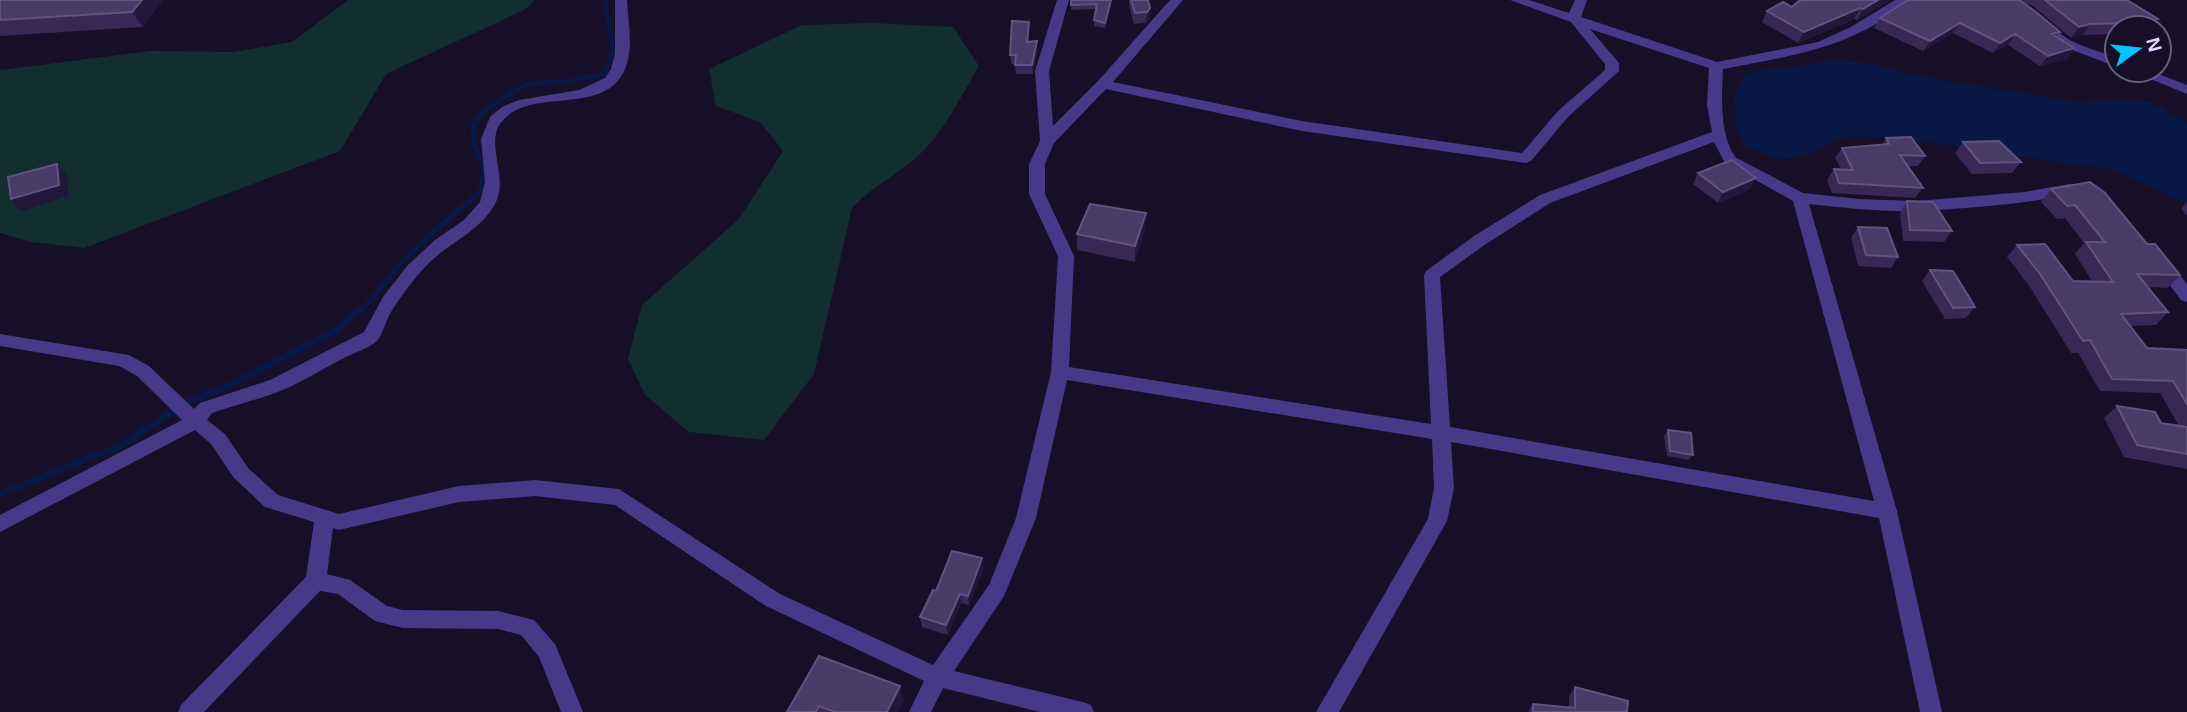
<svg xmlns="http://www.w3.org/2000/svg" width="2187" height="712" font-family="Arial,sans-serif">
  <rect width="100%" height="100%" fill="#160f27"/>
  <!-- green -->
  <path fill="#122e31" d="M348 0H535L526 9 386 74 340 151 84 248 31 242 0 233V70L151 51 234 52 292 42Z
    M873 23 953 27 979 66C961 95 946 129 921 153 900 174 872 186 852 208L814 374 764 440 689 432 645 395 628 359 642 305 739 219 783 151 760 122 716 106 709 69 802 25Z"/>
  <!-- water -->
  <path fill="#091745" d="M1836 60 1874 64 1917 76 2082 103 2113 99 2151 102 2187 123V204L2114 170 1892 137H1845L1797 158 1775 159 1745 145 1737 130 1734 97 1746 73Z"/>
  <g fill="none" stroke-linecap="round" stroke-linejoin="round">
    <!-- stream-far1 -->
    <path stroke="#091745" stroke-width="5" d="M360 310C380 294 392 270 411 253 433 231 458 211 481 191L484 168 474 145 473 126 483 112 526 84 569 81 605 74 613 48 605 0"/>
    <!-- stream -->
    <path stroke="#091745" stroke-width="7" d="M0 494 122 445 187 402 228 386 333 332 362 308"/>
    <!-- minor -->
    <path fill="#463987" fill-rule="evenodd" d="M615 0H627C628 21 634 48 625 69 604 119 528 84 500 124 486 144 508 178 496 202 482 230 452 241 430 262 415 277 402 294 391 312 386 320 383 334 377 341 369 348 354 353 344 358 324 368 304 381 283 390 260 399 236 405 212 413L207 420 225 434 248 468 278 495 339 514 459 486 535 480 619 489 780 594 933 665 989 585 1016 518 1051 372 1058 256 1029 194V164L1040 141 1035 71 1057 0H1069L1049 71 1053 126 1098 81 1170 0H1183L1113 82 1302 121 1522 153 1558 111 1605 70V64L1571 22 1510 0H1529L1569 13 1575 0H1587L1581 17 1717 62 1818 42 1851 27 1895 0H1908C1900 11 1890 16 1878 23 1828 52 1779 58 1723 69 1722 97 1719 132 1735 157L1803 193 1859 199 1917 201 2024 192 2070 184 2078 189C2066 202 1942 210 1918 211 1882 212 1845 208 1809 204L1897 511 1942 712H1920L1879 518 1451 442 1454 488 1447 521 1339 712H1316L1428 519 1434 488 1432 439 1067 380 1036 518 1004 596 954 671 1083 702 1091 705 1094 712H1040L943 688 931 712H909L924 681 766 606 615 505 535 496 459 502 339 530 333 528 327 574 350 580 387 606 403 610 498 611 534 620 555 644 583 712H561L539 657 521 635 498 629 403 628 375 621 338 594 320 591 204 712H178L181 705 306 577 314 522 265 507 234 478 211 444 195 430 0 532V515L182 420 137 376 119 366 0 346V334L129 355 149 366 194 409 200 403 270 380 364 332 383 297 408 265 435 240 464 220 480 202 485 182 481 139 490 117 502 107 519 100 579 90 605 78 611 69 615 53ZM1590 29 1709 68 1707 105 1712 132 1540 195 1474 236 1426 271 1424 275 1431 424 1069 367 1074 256 1045 194V164L1054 143 1106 89 1302 131 1526 163 1531 161 1568 117 1619 71V63ZM1714 142 1725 163 1793 201 1874 501 1450 427 1440 277 1486 244 1550 203Z
      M2001 0C2036 0 2044 25 2070 40 2085 48 2102 52 2117 58V67L2059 45 2031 20Z
      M2129 70H2148L2187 85V94Z
      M2161 257 2167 259 2187 284V302L2181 300 2153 263Z"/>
  </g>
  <!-- wall -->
  <path fill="#372855" d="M0 0H163L143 27 0 36Z
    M1071 0H1112L1105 28 1094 26 1096 9 1071 10Z
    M1129 0H1148L1150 19 1146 23 1134 24 1129 6Z
    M1800 0H1890L1857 20 1854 19 1798 43 1762 22 1767 11 1792 7Z
    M1908 0H2127L2151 28H2117V34L2083 35 2071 38 2033 6 2021 2 2060 32 2056 37 2074 48 2067 59 2040 66 2008 45 1993 53 1953 33 1923 51 1874 28 1880 18Z
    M1029 22V42L1037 41V51L1033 74H1016L1015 64H1011L1010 55Z
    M1886 138 1925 156 1918 166H1907L1923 188 1915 198 1832 193 1827 180 1834 169H1841L1835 158 1842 148 1882 145Z
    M1963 142 2021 162 2012 173 1972 174 1955 153Z
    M1698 173 1750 189 1718 203 1693 184Z
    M2051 189 2147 244 2180 275 2168 288 2148 287 2168 312 2156 325 2130 326 2147 348 2187 350V469L2124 457 2104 418 2117 406 2161 423 2179 426 2160 393 2100 391 2078 353H2071L2030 287 2007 257 2017 245 2073 281H2092L2075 254 2084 243 2065 218 2057 219 2041 202Z
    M1907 201 1952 231 1944 242 1903 241 1900 213Z
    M2187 202V216L2181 209Z
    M1858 227 1898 257 1891 268 1858 266 1851 238Z
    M1145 229 1135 262 1077 250V234Z
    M1930 270 1975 307 1966 318 1945 319 1922 281Z
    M1668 430 1693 455 1689 460 1667 456 1664 436Z
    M984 568 969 605 961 603 948 635 922 627 920 617 936 591Z
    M819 656 904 699 898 712H787Z
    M1575 687 1627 712 1569 708V696Z
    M1533 704V712H1528Z"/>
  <!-- shaded-wall -->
  <path fill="#22163b" d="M142 0H163L143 27 132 12Z
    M1111 0H1112L1105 28V23Z
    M1878 0H1890L1857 20 1863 9Z
    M1150 8V19L1146 23 1147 12Z
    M1860 8 1854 19 1798 43 1804 32Z
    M2158 19 2151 28H2133L2135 26Z
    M1960 23 1953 33 1923 51 1930 41Z
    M2090 24 2083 35 2071 38 2079 27Z
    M2015 34 2008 45 1993 53 2000 43Z
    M1037 41V51L1033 74 1032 65Z
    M2074 48 2067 59 2040 66 2048 56Z
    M57 164 67 175 69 196 21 211 11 199Z
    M1756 178 1750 189 1718 203 1723 192Z
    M1146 213 1145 229 1135 262V246Z
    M982 558 984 568 969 605 968 596Z
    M960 594 961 603 948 635 946 625Z
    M900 686 904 699 898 712H887Z"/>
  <!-- building -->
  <path fill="#493b67" stroke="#60537f" stroke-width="2" d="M0 0H142L132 12 0 20Z
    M1071 0H1111L1105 23 1094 20 1097 4 1071 5Z
    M1131 0H1148L1150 8 1147 12 1135 13Z
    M1800 0H1878L1863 9 1860 8 1804 32 1767 11 1783 2 1792 7Z
    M1908 0H2019L2036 12 2060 32 2052 34 2074 48 2048 56 2015 34 2000 43 1960 23 1930 41 1880 18Z
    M2045 0H2127L2158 19 2135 26 2130 23 2090 24 2079 27Z
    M1012 21 1029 22 1027 42 1037 41 1032 65H1015L1016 55H1010Z
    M1911 137 1925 156 1900 155 1923 188 1839 183 1834 169 1853 170 1842 148 1889 144 1886 138Z
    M1999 141 2021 162 1980 163 1963 142Z
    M1732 160 1756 178 1723 192 1698 173Z
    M57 164 59 185 11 199 8 177Z
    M2090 182 2105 193 2147 244H2155L2180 275 2137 274 2168 312 2121 314 2147 348 2187 350V404L2173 381 2112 379 2090 340 2083 341 2040 274 2017 245 2045 244 2073 281 2113 282 2086 242H2105L2075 205 2067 206 2051 189Z
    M1907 201 1933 202 1952 231 1910 230Z
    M1090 204 1146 213 1135 246 1077 234Z
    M1858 227 1887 228 1898 257 1866 255Z
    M1930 270 1953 271 1975 307 1953 308Z
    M2117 406 2155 412 2161 423 2187 427V454L2137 445Z
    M1668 430 1691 433 1693 455 1670 451Z
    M952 551 982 558 968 596 960 594 946 625 920 617 933 590 936 591Z
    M819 656 900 686 887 712H835L819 706 816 712H787Z
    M1575 687 1628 701 1627 712H1533V704L1575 708Z"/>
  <!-- north arrow -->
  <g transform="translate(2138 49) rotate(75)"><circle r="33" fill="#160f27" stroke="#665e7d" stroke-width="2"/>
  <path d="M0-5L12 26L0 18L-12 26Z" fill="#01c5ff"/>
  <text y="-10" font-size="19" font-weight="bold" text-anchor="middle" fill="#dfd5ff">N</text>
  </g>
</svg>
